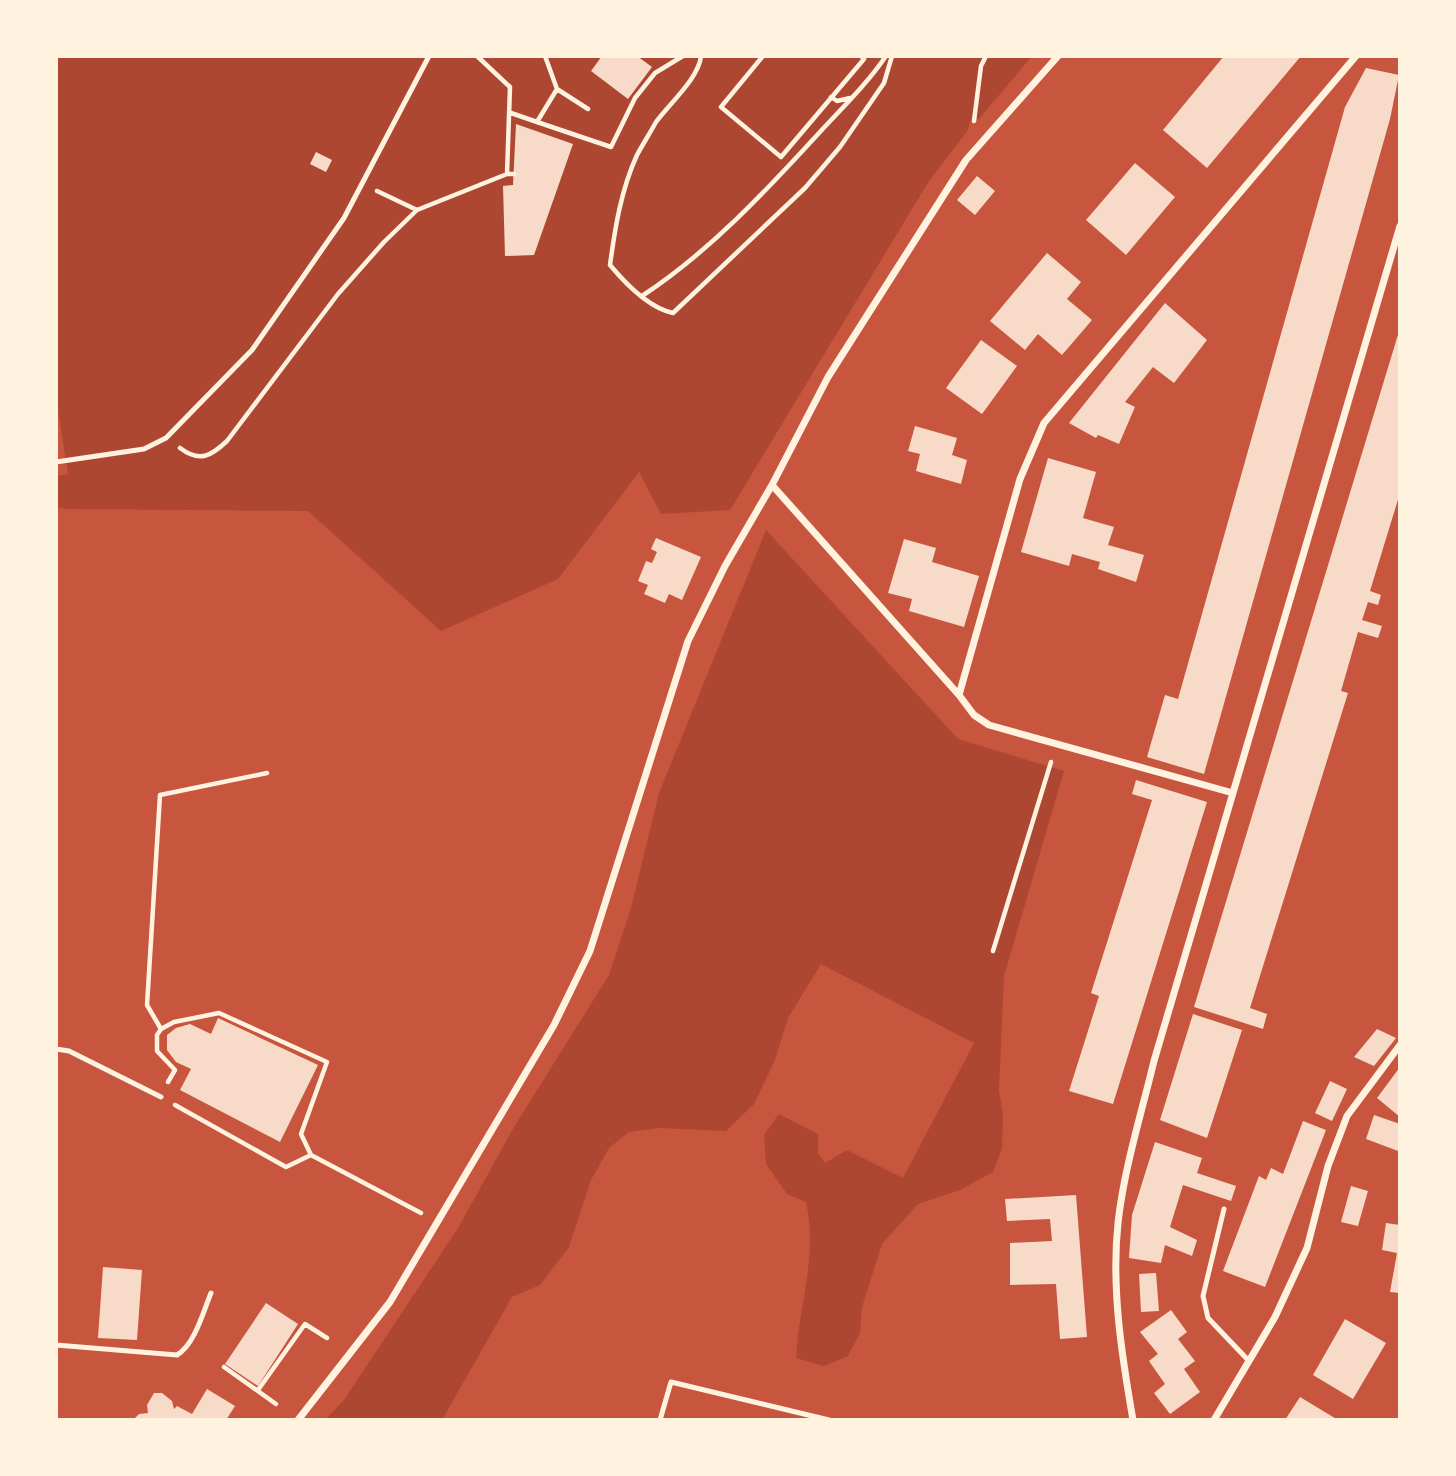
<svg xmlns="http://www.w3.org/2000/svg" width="1456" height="1476" font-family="'Noto Sans',sans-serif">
  <rect width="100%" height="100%" fill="#c8553d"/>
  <!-- green -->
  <path fill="#ae4732" d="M56 56H1032L979 119 971 118 968 130 929 181 730 510 661 514 639 472 558 579 441 631 308 511 67 509 56 507V476L68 474 56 397Z
    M766 530 958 739 1064 771 1004 976 999 1090 1003 1115 1002 1149 993 1172 960 1190 918 1204 882 1244 862 1307 860 1333 848 1356 824 1366 796 1358C799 1304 818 1256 806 1202L787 1194 766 1164 764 1135 779 1114 818 1134V1153L825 1163 847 1150 903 1178 974 1043 821 964 788 1018 775 1060 754 1104 726 1131 659 1128 629 1132 609 1148 591 1180 569 1247 540 1285 512 1297 442 1420H325L344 1400 458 1228 514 1127 609 975 631 908 659 793Z"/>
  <!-- building -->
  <path fill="#f7dbc8" d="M602 56H637L652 67 628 99 591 71Z
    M1224 56H1301L1207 168 1163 130Z
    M1366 68 1399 75 1390 119 1204 774 1147 757 1165 695 1178 699 1345 107Z
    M516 124 573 144 534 255 505 256 503 186 513 185Z
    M316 152 332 160 326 172 310 164Z
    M1135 163 1175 197 1126 255 1086 220Z
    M977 176 995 191 975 215 957 200Z
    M1047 253 1081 282 1067 299 1092 320 1062 355 1038 334 1025 350 990 321Z
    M1165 303 1207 340 1174 383 1153 367 1125 402 1135 407 1119 444 1098 435 1096 438 1069 423Z
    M1400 328V493L1370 591 1381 595 1378 605 1368 602 1362 620 1382 626 1378 638 1358 632 1341 691 1348 693 1250 1008 1267 1014 1263 1029 1194 1007Z
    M981 340 1017 366 982 414 946 388Z
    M915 426 957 438 952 455 967 460 961 484 916 471 920 454 908 451Z
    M1048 458 1096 472 1083 518 1114 527 1108 545 1144 555 1136 582 1098 569 1100 562 1072 554 1069 566 1021 552Z
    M656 538 701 557 682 600 669 594 665 603 644 594 648 585 638 581 646 561 652 563 657 552 651 549Z
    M904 539 936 548 932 562 979 576 964 627 909 611 912 599 888 593Z
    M1136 780 1207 802 1113 1104 1069 1091 1099 996 1091 993 1152 800 1132 794Z
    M1193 1014 1242 1030 1207 1138 1160 1120Z
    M218 1018 318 1065 280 1142 180 1090 191 1069 176 1062 167 1050V1035L176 1028 190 1024 211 1034Z
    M1377 1029 1396 1038 1374 1066 1354 1057Z
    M1400 1067V1117L1377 1098Z
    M1330 1081 1347 1089 1332 1121 1315 1113Z
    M1374 1115 1400 1124 1398 1151 1366 1139Z
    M1303 1121 1326 1130 1265 1287 1223 1271 1259 1176 1266 1180 1271 1168 1283 1174Z
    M1155 1142 1202 1158 1197 1173 1236 1186 1231 1201 1183 1185 1170 1227 1197 1240 1192 1256 1165 1245 1161 1263 1129 1258 1132 1215Z
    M1351 1186 1368 1191 1358 1226 1341 1222Z
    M1076 1195 1087 1337 1060 1339 1056 1284 1010 1285V1243L1052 1241 1050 1219 1007 1221 1005 1199Z
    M1386 1223 1400 1225V1293L1390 1292 1397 1253 1382 1250Z
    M103 1267 142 1270 137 1340 98 1338Z
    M1156 1273 1159 1311 1141 1312 1139 1274Z
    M266 1303 298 1324 258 1386 225 1364Z
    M1171 1310 1187 1332 1178 1339 1195 1361 1184 1369 1200 1392 1170 1414 1154 1393 1165 1384 1149 1361 1158 1354 1140 1332Z
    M1345 1319 1386 1343 1353 1399 1313 1375Z
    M207 1389 235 1406 226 1420H133L139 1414 148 1413 147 1405 154 1393H162L172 1401 174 1409 177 1406 192 1414Z
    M1300 1397 1338 1420H1285Z"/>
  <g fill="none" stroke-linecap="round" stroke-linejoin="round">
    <!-- path -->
    <path stroke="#fff3e0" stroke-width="4.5" d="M545 56 557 89 588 109
      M701 56C699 78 669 104 656 122 650 133 643 144 637 155 621 190 615 228 610 265 625 283 649 308 673 313L805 188 840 147 884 83 892 56
      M763 56 721 107 781 157 864 59 861 56
      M557 89 537 122 611 147 635 98 655 73 683 56
      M831 97 837 101 850 98
      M511 113 537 122
      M974 121 981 66 986 56
      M507 174H514
      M377 191 417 210
      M642 296C709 252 765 192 819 133 842 108 867 84 886 56
      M180 448C200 463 211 456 227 441L338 294 384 242 417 210 507 174 510 87 477 56
      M993 951 1051 762
      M161 1029 147 1005 160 795 267 773
      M168 1082 175 1070 157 1051V1035L161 1029 174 1022 219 1013 327 1062 301 1134 311 1155
      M175 1105 286 1167 311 1155 421 1213
      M224 1367 276 1404
      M258 1390 305 1324 327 1338"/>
    <!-- service -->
    <path stroke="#fff3e0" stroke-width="5" d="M56 462 144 449 166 438 252 350 344 218 429 56
      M56 1049 69 1051 161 1097
      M1224 1209 1203 1296 1208 1318 1249 1361
      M56 1345 177 1355C195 1344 203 1312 211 1293
      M660 1420 671 1382 829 1420"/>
    <!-- minor -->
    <path stroke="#fff3e0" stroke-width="7" d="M772 485 959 695 974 715 989 725 1233 793
      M959 695 1020 479 1044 423 1356 56
      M298 1420 390 1302 554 1025 590 951 688 641 725 566 772 485 828 377 966 160 1058 56
      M1133 1420C1122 1357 1111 1288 1118 1223 1124 1169 1141 1115 1154 1061L1400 226
      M1214 1420 1275 1317 1307 1248 1328 1166 1347 1116 1400 1045"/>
  </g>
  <!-- border -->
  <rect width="1456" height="1476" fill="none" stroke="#fff3e0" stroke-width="116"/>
</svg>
